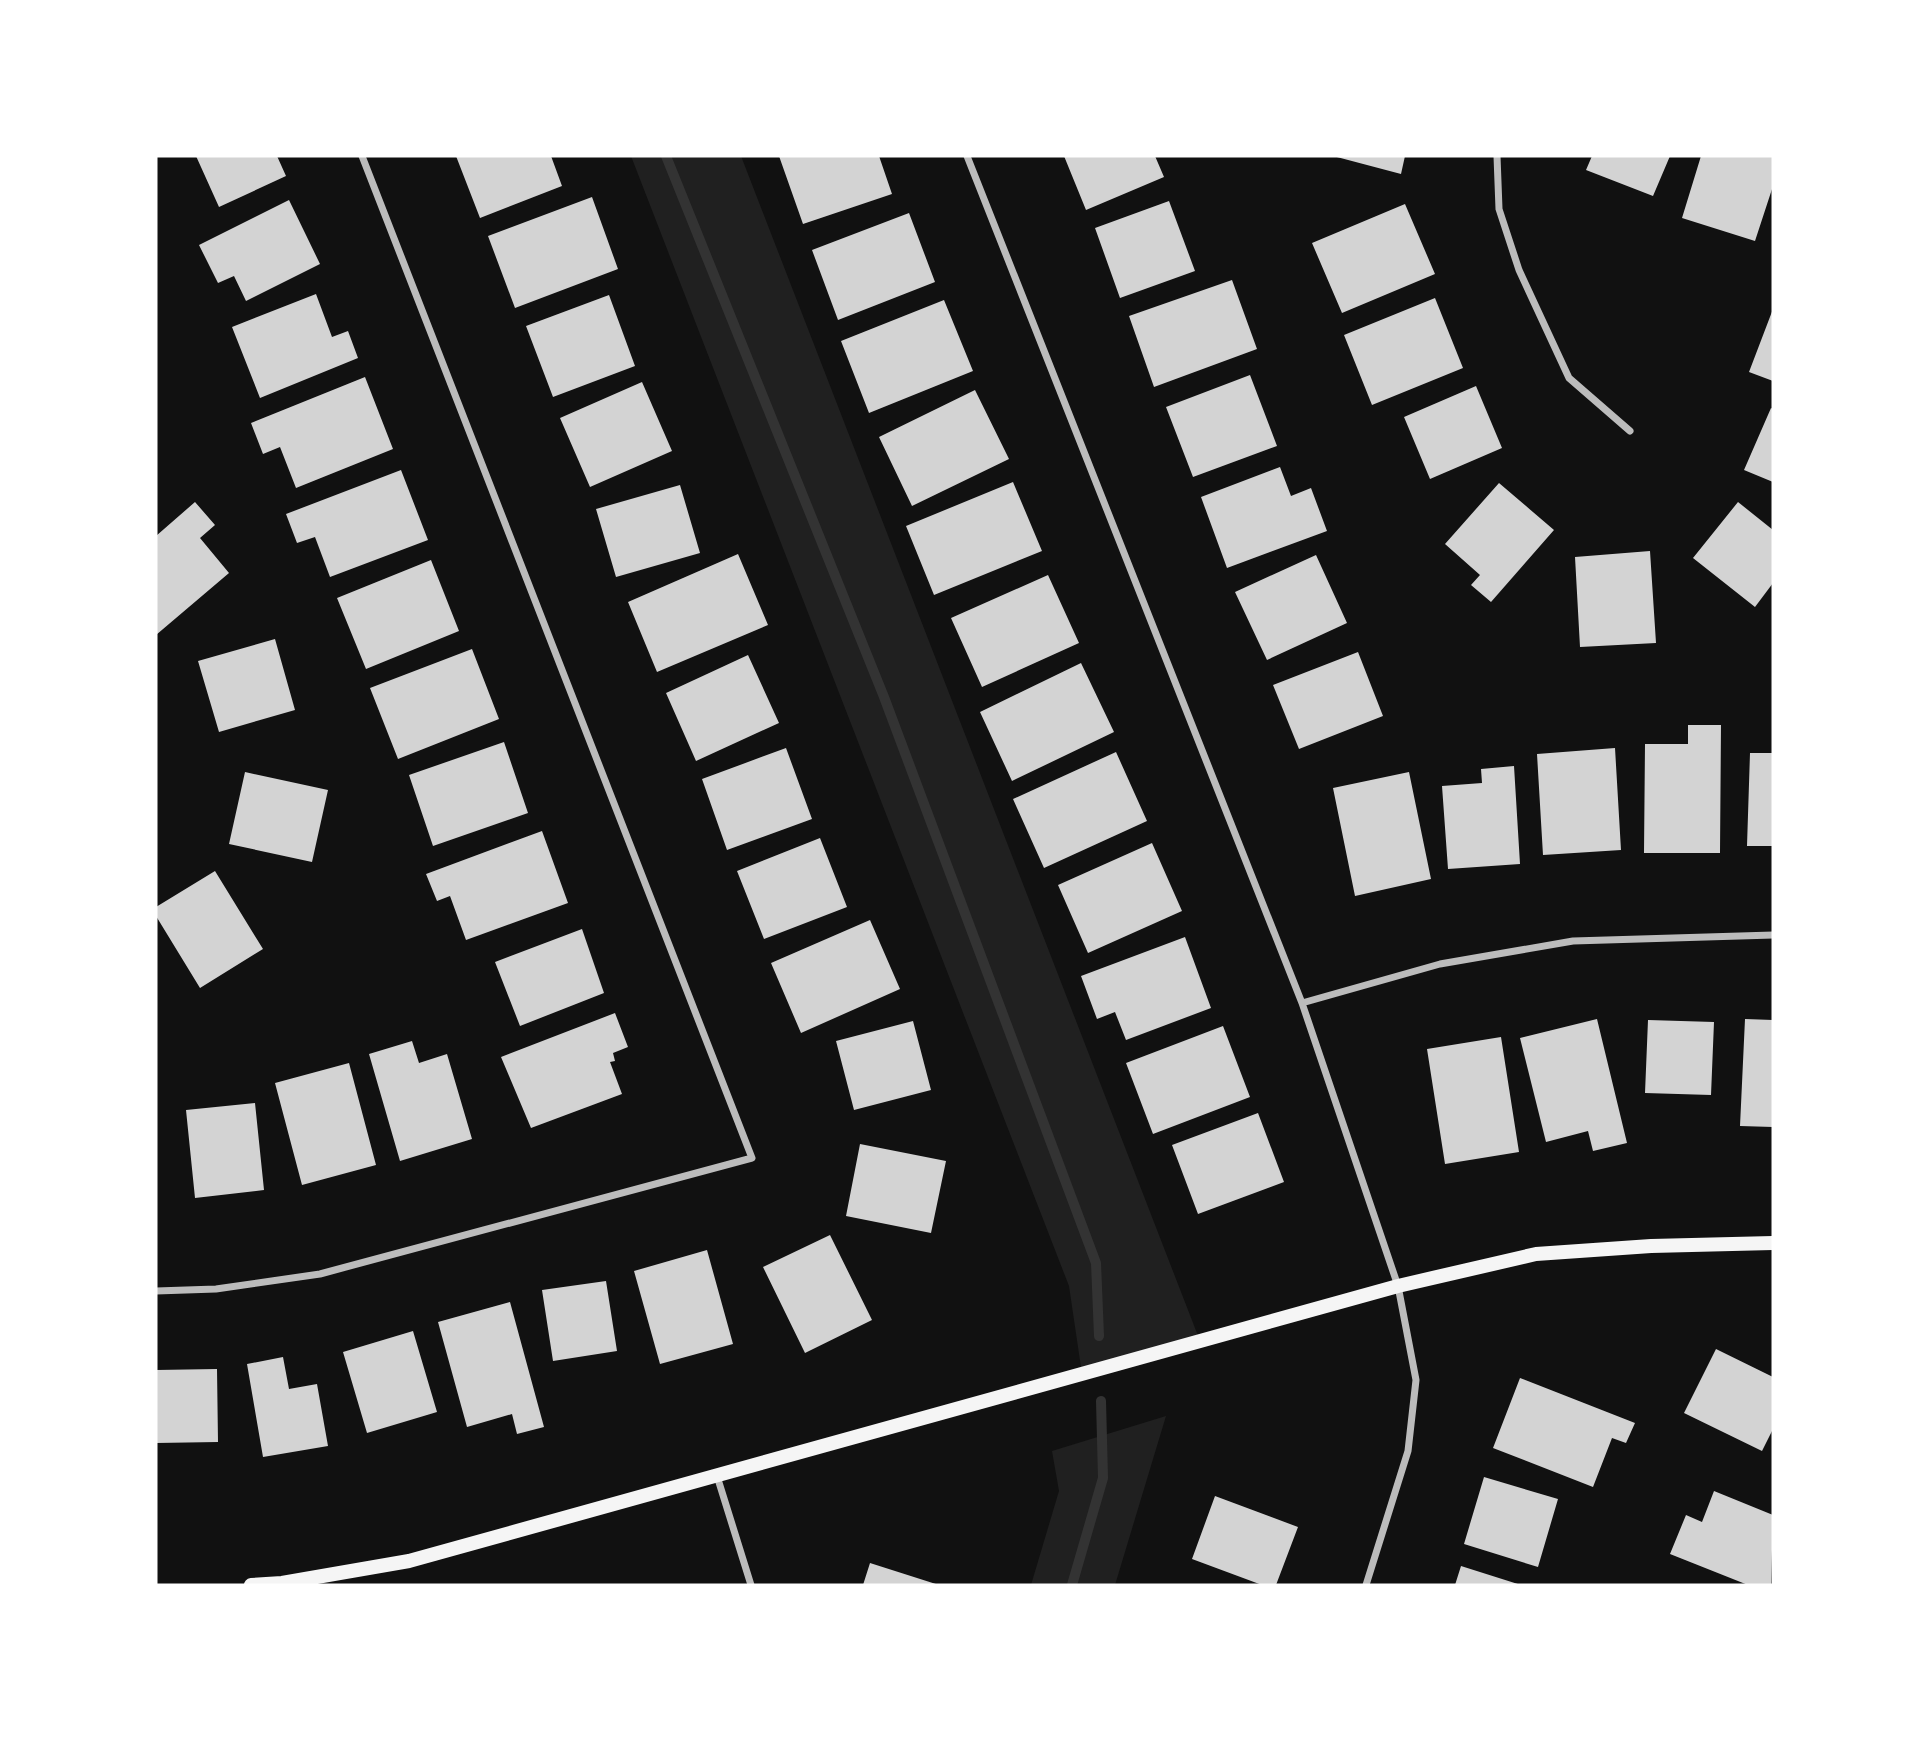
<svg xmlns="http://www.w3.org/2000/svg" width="1929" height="1741" font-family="'IBM Plex Serif',serif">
  <rect width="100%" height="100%" fill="#111"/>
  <!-- green -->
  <path fill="#202020" d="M631 156H741L1200 1341 1082 1374 1069 1286Z
    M1166 1416 1115 1585H1031L1059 1491 1052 1451Z"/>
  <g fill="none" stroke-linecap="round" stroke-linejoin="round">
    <!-- stream -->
    <path stroke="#333" stroke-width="10" d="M666 156 884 697 1096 1263 1099 1336
      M1072 1585 1103 1478 1101 1401"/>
  </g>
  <!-- building -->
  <path fill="#d3d3d3" d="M196 156H277L286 176 219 207Z
    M456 156H551L562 186 480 218Z
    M779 156H879L892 194 803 224Z
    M1064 156H1155L1164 177 1086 210Z
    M1333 156H1405L1401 174Z
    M1592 156H1670L1653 196 1586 170Z
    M1701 156H1773V186L1755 241 1682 218Z
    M592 197 618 269 515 308 488 236Z
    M289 200 320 264 246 301 234 276 218 283 199 245Z
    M1169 201 1195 271 1120 298 1095 228Z
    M1405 204 1435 274 1342 313 1312 243Z
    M909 213 935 282 838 320 812 250Z
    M1232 280 1257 349 1154 387 1129 316Z
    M316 294 332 337 348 331 358 358 260 398 232 327Z
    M609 295 635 366 553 397 526 326Z
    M1435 298 1463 368 1372 405 1344 335Z
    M944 300 973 371 869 413 841 341Z
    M1773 309V381L1749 372Z
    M1250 375 1277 446 1193 477 1166 407Z
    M365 377 393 449 296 488 280 447 263 454 251 423Z
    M642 382 672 451 590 487 560 418Z
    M1476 386 1502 448 1430 479 1404 417Z
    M975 390 1009 459 912 506 879 437Z
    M1771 408 1773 409V482L1744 470Z
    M1280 467 1291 496 1311 488 1327 531 1227 568 1201 497Z
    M401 470 428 540 330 577 315 537 297 543 286 514Z
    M1013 482 1042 551 934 595 906 526Z
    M1499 483 1554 530 1491 602 1471 585 1480 575 1445 544Z
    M680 485 700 553 616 577 596 509Z
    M195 502 215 525 200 538 229 573 156 635V536Z
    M1738 502 1773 530V583L1755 607 1693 558Z
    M1650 551 1656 643 1580 647 1575 557Z
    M738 554 768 625 657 672 628 602Z
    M1316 555 1347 623 1267 660 1235 592Z
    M431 560 459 631 366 669 337 598Z
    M1048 575 1079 643 982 687 951 618Z
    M275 639 295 710 219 732 198 661Z
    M472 649 499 719 398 759 370 688Z
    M1358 652 1383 716 1299 749 1273 685Z
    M748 655 779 723 696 761 666 693Z
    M1081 663 1114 732 1012 781 980 712Z
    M1688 725H1721L1720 853H1644L1645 744H1688Z
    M504 742 528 813 433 846 409 775Z
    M786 748 812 819 727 850 702 779Z
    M1615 748 1621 850 1543 855 1537 754Z
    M1116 752 1147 821 1044 868 1013 799Z
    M1750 753H1773V846H1747Z
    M1514 766 1520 864 1448 869 1442 786 1482 783 1481 769Z
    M245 772 328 790 312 862 229 844Z
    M1409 772 1431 879 1355 896 1333 788Z
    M542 831 568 903 466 940 450 896 437 901 426 874Z
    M820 838 847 907 764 939 737 871Z
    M1152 843 1182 911 1088 953 1058 885Z
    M215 871 263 949 200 988 156 916V907Z
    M870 920 900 989 801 1033 771 963Z
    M582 929 604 993 520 1026 495 962Z
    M1185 937 1211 1008 1126 1040 1115 1012 1097 1019 1081 976Z
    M615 1013 628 1047 613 1053 615 1061 610 1062 622 1094 531 1128 501 1057Z
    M1597 1019 1627 1143 1593 1151 1588 1131 1546 1142 1520 1038Z
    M1745 1019 1773 1020V1127L1740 1126Z
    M1648 1020 1714 1022 1711 1095 1645 1093Z
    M913 1021 931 1090 854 1110 836 1041Z
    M1223 1026 1250 1097 1153 1134 1126 1063Z
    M1501 1037 1519 1152 1445 1164 1427 1049Z
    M412 1041 419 1063 447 1054 472 1139 400 1161 369 1054Z
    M349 1063 376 1165 302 1185 275 1083Z
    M255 1103 264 1190 195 1198 186 1110Z
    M1258 1113 1284 1182 1198 1214 1172 1145Z
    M860 1144 946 1161 931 1233 846 1216Z
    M830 1235 872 1320 805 1353 763 1267Z
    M707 1250 733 1344 660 1364 634 1271Z
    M606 1281 617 1351 553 1361 542 1290Z
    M510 1302 544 1427 517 1434 512 1414 467 1427 438 1322Z
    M413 1331 437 1412 367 1433 343 1352Z
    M1716 1349 1773 1377V1429L1762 1451 1684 1413Z
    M283 1357 289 1389 317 1384 328 1446 263 1457 247 1364Z
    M217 1369 218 1442 156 1443V1370Z
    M1520 1378 1635 1423 1626 1443 1612 1438 1593 1487 1493 1448Z
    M1484 1477 1558 1499 1538 1567 1464 1544Z
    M1714 1491 1773 1515 1771 1585H1748L1670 1554 1686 1515 1702 1522Z
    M1215 1496 1298 1527 1276 1585H1262L1192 1559Z
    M870 1563 939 1585H863Z
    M1461 1566 1521 1585H1455Z"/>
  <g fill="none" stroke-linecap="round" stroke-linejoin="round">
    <!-- minor -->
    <path stroke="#bcbcbc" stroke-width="7" d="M967 156 1302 1003 1398 1286 1416 1380 1408 1451 1366 1585
      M1497 156 1499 209 1519 270 1569 378 1630 431
      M1302 1003 1440 964 1573 941 1773 935
      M156 1291 216 1289 320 1274 752 1158 362 156
      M717 1476 751 1585"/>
    <!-- secondary -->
    <path stroke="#f5f5f5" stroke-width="14" d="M251 1585 282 1583 409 1561 1398 1286 1536 1254 1651 1246 1773 1243"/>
  </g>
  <!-- border -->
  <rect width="1929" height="1741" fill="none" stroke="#ffffff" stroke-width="315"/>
</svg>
